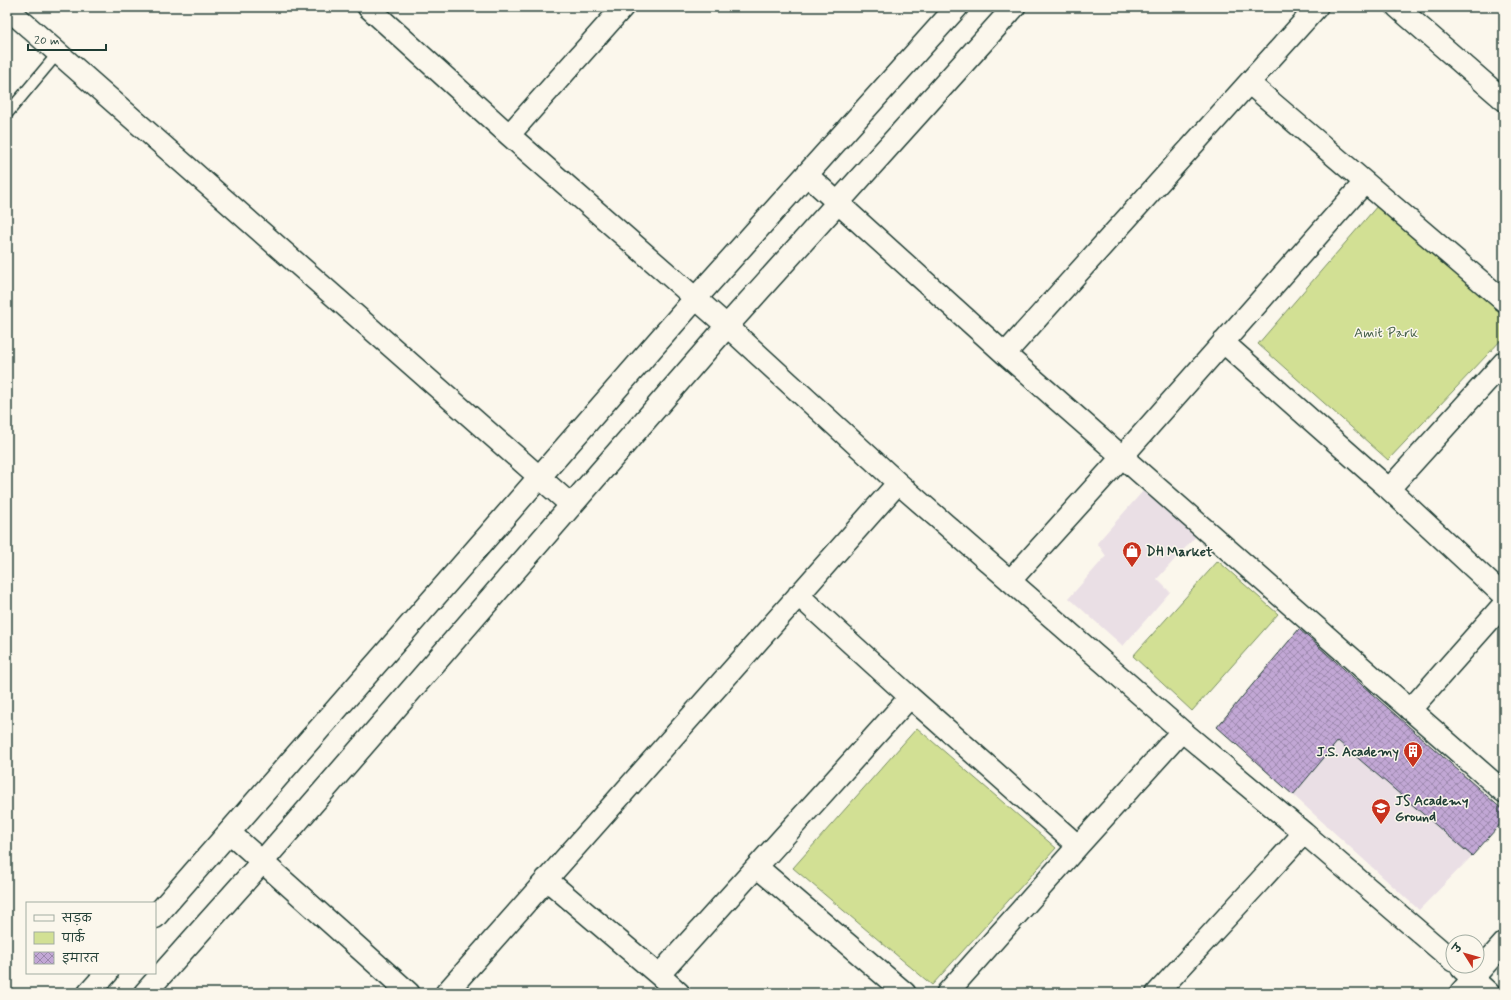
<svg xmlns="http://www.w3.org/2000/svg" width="1511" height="1000" font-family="Mynerve,'Playpen Sans Deva',sans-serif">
  <defs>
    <pattern id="building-cross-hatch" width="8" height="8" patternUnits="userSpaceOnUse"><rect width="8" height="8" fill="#c2a7d5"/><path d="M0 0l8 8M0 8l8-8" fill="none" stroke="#9d89ae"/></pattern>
  </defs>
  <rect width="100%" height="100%" fill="#fbf7ec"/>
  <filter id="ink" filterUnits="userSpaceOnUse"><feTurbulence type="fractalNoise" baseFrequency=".025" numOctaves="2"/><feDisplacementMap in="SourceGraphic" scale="8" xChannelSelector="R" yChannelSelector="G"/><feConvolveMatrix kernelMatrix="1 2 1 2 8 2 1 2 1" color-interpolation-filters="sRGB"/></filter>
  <g filter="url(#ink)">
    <!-- built -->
    <path fill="#eadfe5" d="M1143 491 1197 535 1157 579 1170 592 1123 646 1069 598 1106 556 1097 543Z
      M1338 741 1472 856 1419 910 1293 795Z"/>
    <!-- green -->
    <path fill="#d2e094" stroke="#788e64" d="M1378 205 1504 310V337L1388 460 1258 344Z
      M1218 561 1278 614 1192 711 1133 656Z
      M917 728 1056 848 932 985 793 868Z"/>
    <!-- building -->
    <path fill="url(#building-cross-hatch)" stroke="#1f3d34" d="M1299 629 1504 811V820L1472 856 1338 741 1293 795 1217 727Z"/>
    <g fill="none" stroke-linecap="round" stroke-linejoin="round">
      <defs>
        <path id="service" d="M7 114 58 53"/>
        <path id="minor" d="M368 7 509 135 727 326 898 483 1182 731 1304 833 1157 993
          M1397 7 1504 100
          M7 8 571 505
          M1249 83 1504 301
          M509 135 623 7
          M807 175 1005 354 1504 792
          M1223 342 1389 489 1504 362
          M1005 354 1317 7
          M1389 489 1504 596
          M1010 581 1121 458 1365 182
          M798 595 910 697
          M1410 710 1504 604
          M229 832 409 993
          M1304 833 1453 961
          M757 867 905 993
          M546 879 659 975 910 697 1078 846 1182 731
          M1462 969 1489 993
          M659 975 679 993
          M446 993 898 483
          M947 993 1078 846
          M1460 993 1504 943"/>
        <path id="tertiary" d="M155 917 695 299 957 7
          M89 993 107 973
          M145 993 262 862 727 326 1014 7"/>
      </defs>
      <!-- service casing -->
      <use href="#service" stroke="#1f3d34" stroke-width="13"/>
      <!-- minor casing -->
      <use href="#minor" stroke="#1f3d34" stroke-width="24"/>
      <!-- tertiary casing -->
      <use href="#tertiary" stroke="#1f3d34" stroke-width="25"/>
      <!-- service -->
      <use href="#service" stroke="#fbf7ec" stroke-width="10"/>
      <!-- minor -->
      <use href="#minor" stroke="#fbf7ec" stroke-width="21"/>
      <!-- tertiary -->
      <use href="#tertiary" stroke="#fbf7ec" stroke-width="22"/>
    </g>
  </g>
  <!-- icons -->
  <defs>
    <symbol id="shop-pin" viewBox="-11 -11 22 30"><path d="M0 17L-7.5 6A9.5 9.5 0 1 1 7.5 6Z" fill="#c8321e" stroke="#fbf7ec"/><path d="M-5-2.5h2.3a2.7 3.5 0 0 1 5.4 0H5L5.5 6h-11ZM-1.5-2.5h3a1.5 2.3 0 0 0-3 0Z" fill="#fff"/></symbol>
    <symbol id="building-pin" viewBox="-11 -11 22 30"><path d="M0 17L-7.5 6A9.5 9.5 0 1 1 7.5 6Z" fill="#c8321e" stroke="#fbf7ec"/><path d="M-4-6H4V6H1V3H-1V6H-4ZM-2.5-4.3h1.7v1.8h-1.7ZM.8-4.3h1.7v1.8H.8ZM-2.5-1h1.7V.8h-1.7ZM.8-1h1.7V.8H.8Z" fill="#fff"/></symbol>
    <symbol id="school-pin" viewBox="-11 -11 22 30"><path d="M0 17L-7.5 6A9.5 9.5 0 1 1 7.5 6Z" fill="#c8321e" stroke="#fbf7ec"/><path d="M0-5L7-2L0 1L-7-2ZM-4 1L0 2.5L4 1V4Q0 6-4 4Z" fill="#fff"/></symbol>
  </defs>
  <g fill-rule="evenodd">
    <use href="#shop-pin" x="1121" y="540" width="22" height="30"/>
    <use href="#building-pin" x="1402" y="740" width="22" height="30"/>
    <use href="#school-pin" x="1370" y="797" width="22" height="30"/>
  </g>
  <g text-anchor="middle" stroke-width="3" stroke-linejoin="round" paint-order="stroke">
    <!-- park labels -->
    <g font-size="14" fill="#435e47" stroke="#fbf7ec">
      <text x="1386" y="337">Amit Park</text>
    </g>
    <!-- poi labels -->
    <g font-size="14" font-weight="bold" fill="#1f3d34" stroke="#fbf7ec" text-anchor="start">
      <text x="1146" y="556">DH Market</text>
      <text x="1399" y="756" text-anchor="end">J.S. Academy</text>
      <text x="1395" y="805">JS Academy<tspan x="1395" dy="16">Ground</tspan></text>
    </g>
  </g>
  <!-- margin -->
  <rect width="1511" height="1000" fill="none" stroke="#fbf7ec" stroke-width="24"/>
  <rect x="12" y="12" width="1487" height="976" fill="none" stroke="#1f3d34" stroke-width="1.5" filter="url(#ink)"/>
  <!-- legend -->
  <rect x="26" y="902" width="130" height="72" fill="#fbf7ec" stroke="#a3ada2"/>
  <rect x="34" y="915" width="20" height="6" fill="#fbf7ec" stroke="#a3ada2"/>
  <text x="62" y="922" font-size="12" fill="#1f3d34">सड़क</text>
  <rect x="34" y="932" width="20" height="12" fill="#d2e094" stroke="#a3ada2"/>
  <text x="62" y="942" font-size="12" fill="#1f3d34">पार्क</text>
  <rect x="34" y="952" width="20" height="12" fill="url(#building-cross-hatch)" stroke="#a3ada2"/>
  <text x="62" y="962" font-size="12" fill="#1f3d34">इमारत</text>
  <!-- north arrow -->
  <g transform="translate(1465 954) rotate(307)"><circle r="19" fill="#fbf7ec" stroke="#a3ada2"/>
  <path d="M0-3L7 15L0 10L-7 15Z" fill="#c8321e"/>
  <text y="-6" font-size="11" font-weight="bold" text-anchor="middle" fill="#1f3d34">उ</text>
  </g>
  <!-- scale -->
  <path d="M28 44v6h78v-6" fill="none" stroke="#1f3d34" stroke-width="2"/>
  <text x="34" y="44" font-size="12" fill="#1f3d34" stroke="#fbf7ec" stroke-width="3" paint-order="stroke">20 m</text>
</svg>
